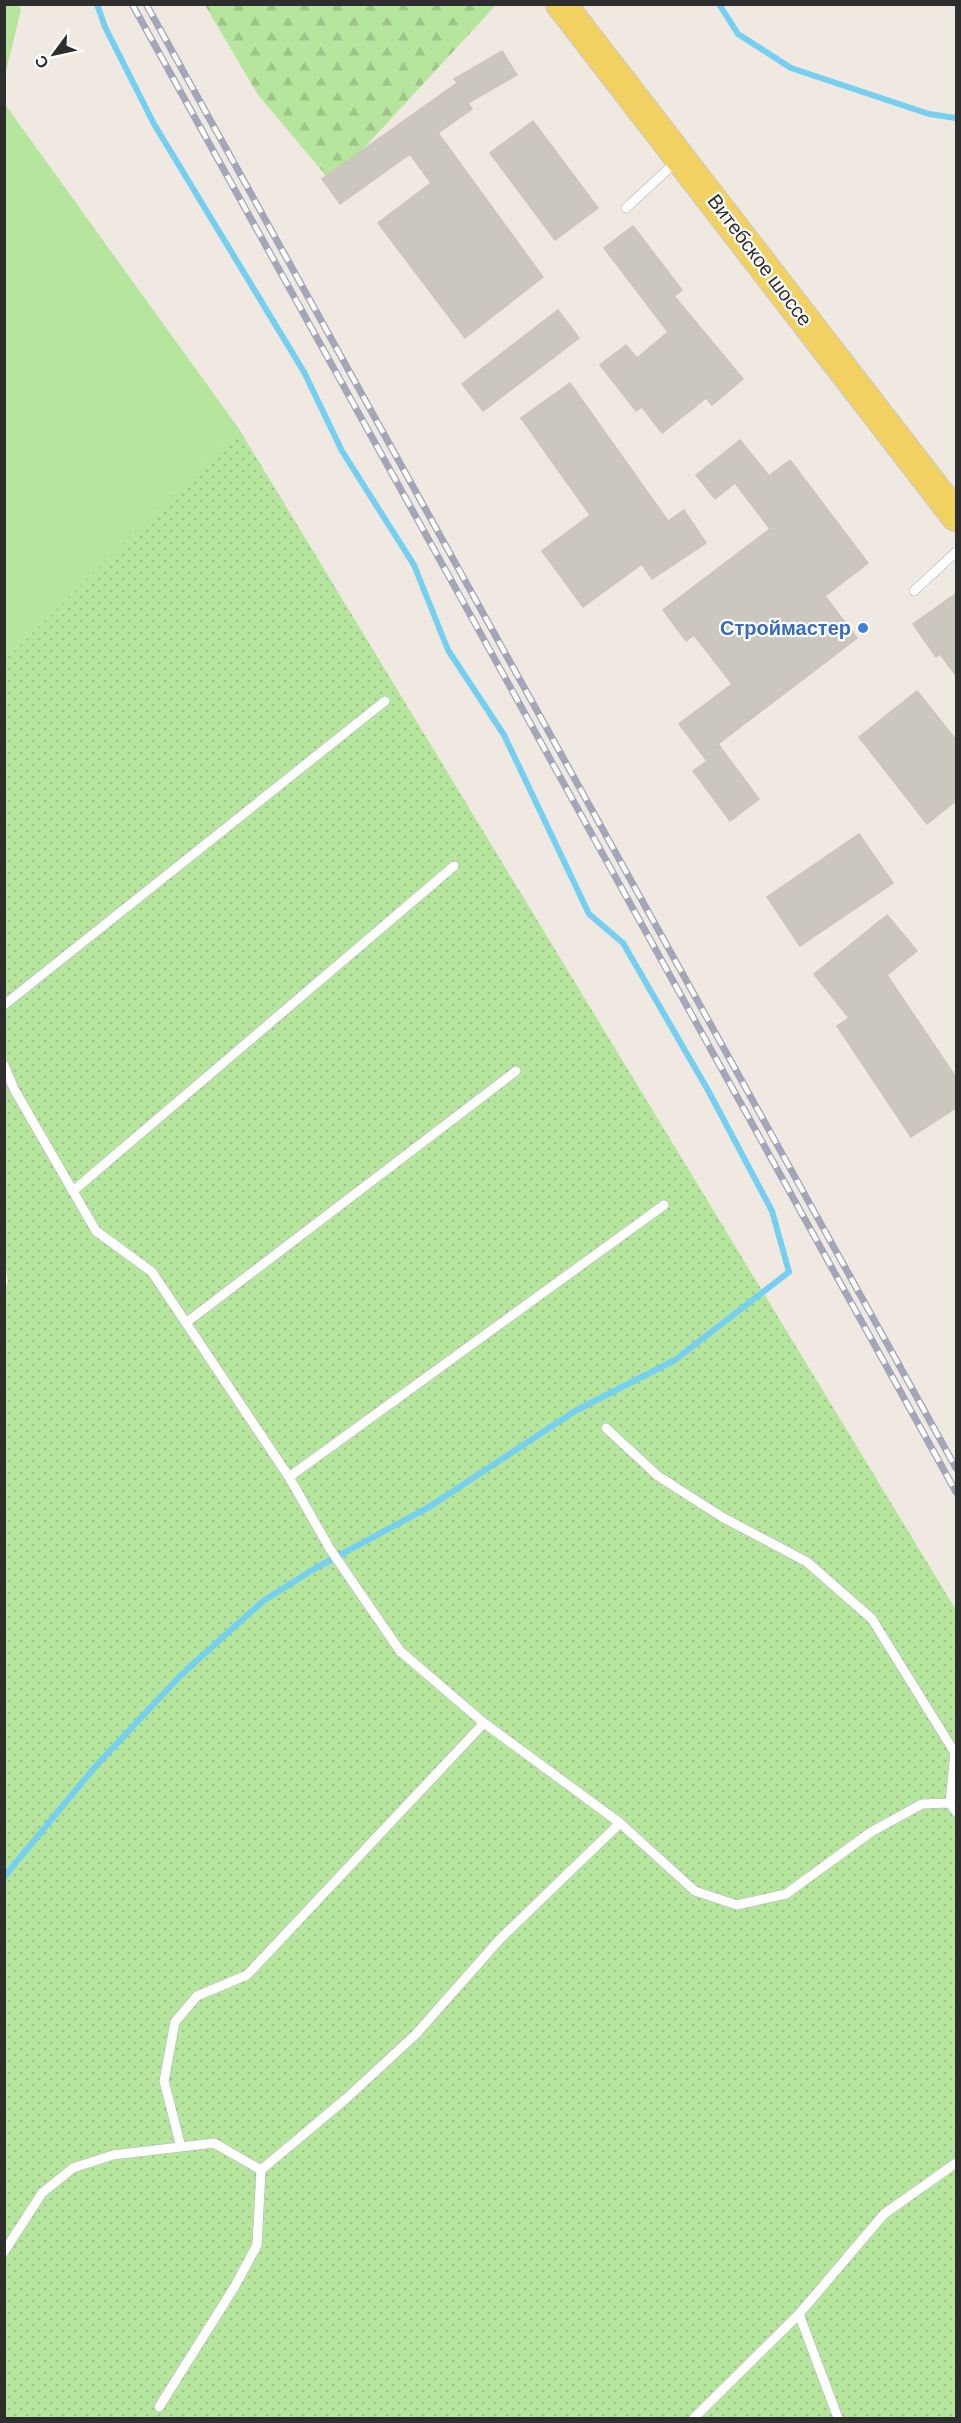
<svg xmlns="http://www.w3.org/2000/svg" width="961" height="2423" font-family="Barlow,sans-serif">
  <defs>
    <pattern id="forest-firs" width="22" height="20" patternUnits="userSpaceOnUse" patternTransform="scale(1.5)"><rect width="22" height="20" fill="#b6e59e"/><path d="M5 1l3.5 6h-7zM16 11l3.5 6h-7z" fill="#9dc588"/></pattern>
    <pattern id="garden-dots" width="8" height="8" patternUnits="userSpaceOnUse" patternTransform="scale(1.5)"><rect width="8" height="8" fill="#b6e59e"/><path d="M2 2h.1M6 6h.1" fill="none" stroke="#9dc588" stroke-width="1.8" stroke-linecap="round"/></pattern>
  </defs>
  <rect width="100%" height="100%" fill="#efe9e1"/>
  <!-- grass -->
  <path fill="#b6e59e" d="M5 4 19 5 21 10 5 75Z
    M4 103 239 429 5 660H4Z"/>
  <!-- forest -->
  <path fill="url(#forest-firs)" d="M205 5H496L351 162 357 193 340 192 258 95Z"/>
  <!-- garden -->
  <path fill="url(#garden-dots)" d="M239 429 956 1610V2418H5L4 1292 8 1281 4 1256 5 660Z"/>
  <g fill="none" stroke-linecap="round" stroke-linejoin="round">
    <!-- stream -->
    <path stroke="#75cff0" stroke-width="6" d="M719 4 738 34 791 68 929 114 956 118
      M4 1877 94 1768 181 1675 263 1601 314 1569 429 1507 575 1411 675 1360 789 1272 772 1211 709 1092 623 943 589 914 504 735 448 650 414 565 342 451 304 372 154 124 105 27 97 4"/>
  </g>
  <!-- building -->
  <path fill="#cbc7bf" stroke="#cbc5ba" stroke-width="1.5" d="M502 51 517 75 468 103 472 109 438 133 543 277 465 338 378 223 431 183 410 154 340 204 322 179 457 83 454 79Z
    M533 121 598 208 555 240 490 153Z
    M633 226 682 290 674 296 743 379 712 405 706 398 662 433 642 407 636 411 600 365 626 345 637 358 668 332 604 248Z
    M558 310 579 338 483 411 462 384Z
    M570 383 668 521 684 510 706 543 652 579 642 564 583 607 542 551 590 515 521 418Z
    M740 440 769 476 790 460 868 563 825 596 857 638 718 744 759 799 730 821 693 771 707 761 679 724 732 684 694 635 686 641 663 610 770 529 735 483 715 499 696 475Z
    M957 593V677L940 654 936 657 913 624Z
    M917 691 957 741V800L927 824 859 737Z
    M859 834 893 883 800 946 767 897Z
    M887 915 917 951 887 975 957 1079V1107L911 1137 837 1026 849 1018 814 974Z"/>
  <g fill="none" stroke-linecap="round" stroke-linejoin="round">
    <defs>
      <path id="lane" d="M626 208 677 161
        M914 591 956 552
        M4 1005 385 701
        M4 1065 14 1089 96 1231 152 1272 289 1477 330 1549 400 1651 484 1723 620 1823 695 1891 737 1905 786 1894 871 1832 922 1804 950 1803 956 1812
        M73 1191 454 866
        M187 1322 516 1071
        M606 1428 658 1476 722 1517 807 1562 872 1619 955 1753 950 1803
        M289 1477 664 1205
        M181 2147 164 2081 175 2022 197 1996 247 1975 484 1723
        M4 2252 42 2193 73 2168 113 2155 214 2143 261 2170
        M799 2314 838 2418
        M159 2407 235 2286 257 2245 261 2170 348 2097 416 2034 500 1939 620 1823
        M694 2418 799 2314 884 2214 956 2163"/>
      <path id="primary" d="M561 4 956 516"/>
    </defs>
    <!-- lane casing -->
    <use href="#lane" stroke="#b4b7c1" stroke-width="10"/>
    <!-- primary casing -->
    <use href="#primary" stroke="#c9c9c9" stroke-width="32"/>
    <!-- lane -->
    <use href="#lane" stroke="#fff" stroke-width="9"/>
    <!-- primary -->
    <use href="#primary" stroke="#f2d163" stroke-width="30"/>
    <defs>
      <path id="rail" d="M132 4 956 1492
        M146 4 956 1468"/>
    </defs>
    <!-- rail casing -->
    <use href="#rail" stroke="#a3a6b8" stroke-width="7"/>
    <!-- rail -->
    <use href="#rail" stroke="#fff" stroke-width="4.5" stroke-dasharray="14" stroke-linecap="butt"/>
  </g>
  <!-- markers -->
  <circle fill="#3f7fe0" stroke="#fff" stroke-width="2" cx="863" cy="628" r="6"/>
  <g text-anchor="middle" stroke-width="4.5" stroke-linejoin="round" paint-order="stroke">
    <!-- street labels -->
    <g font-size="20" fill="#2e2e2e" stroke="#fff">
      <text transform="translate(760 260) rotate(53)" y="7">Витебское шоссе</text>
    </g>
    <!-- shop labels -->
    <g font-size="20" font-weight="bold" fill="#366cbe" stroke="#fff" text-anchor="end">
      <text x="851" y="635">Строймастер</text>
    </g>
  </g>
  <!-- border -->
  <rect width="961" height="2423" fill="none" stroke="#2e2e2e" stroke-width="12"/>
  <!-- north arrow -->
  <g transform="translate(54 54) rotate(237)" stroke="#ffffff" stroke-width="4.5" paint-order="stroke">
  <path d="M0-4.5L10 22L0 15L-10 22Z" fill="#2e2e2e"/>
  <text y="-9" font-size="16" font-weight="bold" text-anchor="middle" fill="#2e2e2e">С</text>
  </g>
</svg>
